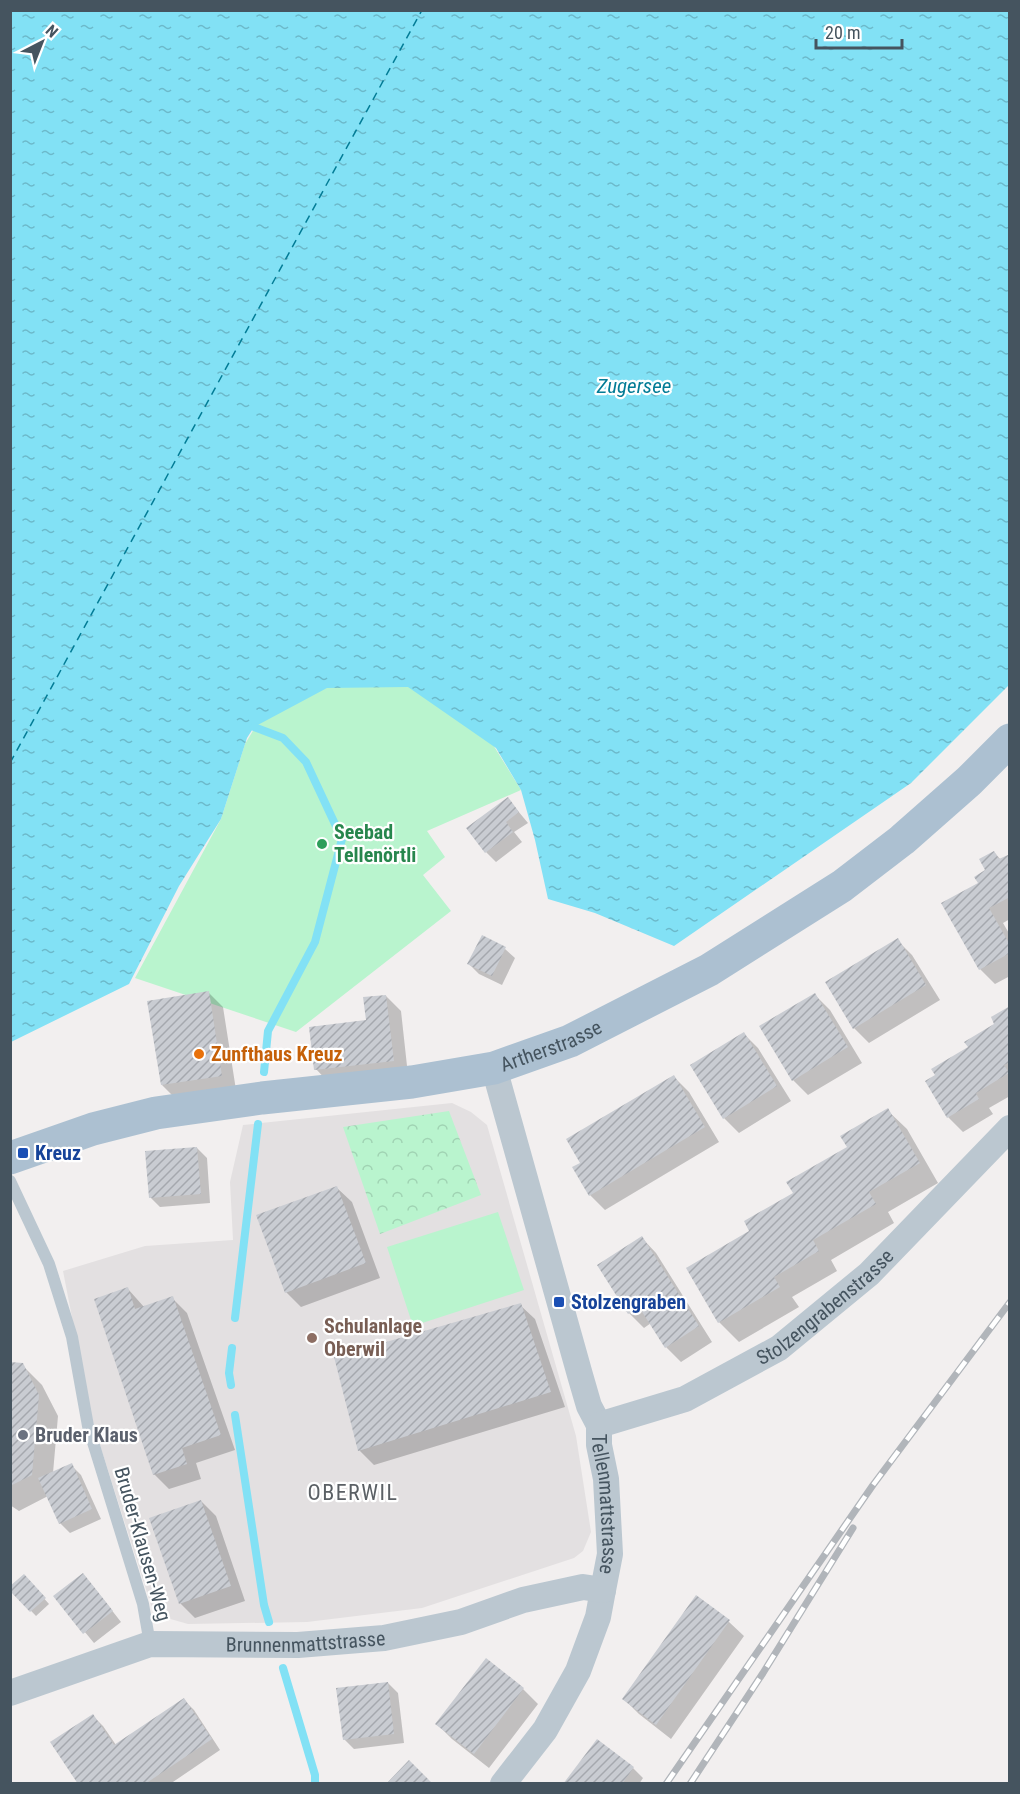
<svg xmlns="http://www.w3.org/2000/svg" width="1020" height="1794" font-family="'Roboto Condensed',sans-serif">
  <defs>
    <pattern id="park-crowns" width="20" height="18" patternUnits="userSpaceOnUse" patternTransform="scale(1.5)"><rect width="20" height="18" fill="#b9f4ce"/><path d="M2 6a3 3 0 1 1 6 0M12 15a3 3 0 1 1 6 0" fill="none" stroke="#a0d3b3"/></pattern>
    <pattern id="water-ripples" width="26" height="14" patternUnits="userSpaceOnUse" patternTransform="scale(1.5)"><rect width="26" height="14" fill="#82e1f5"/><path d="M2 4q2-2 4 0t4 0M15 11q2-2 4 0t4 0" fill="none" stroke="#6cb9ca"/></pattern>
    <pattern id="building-hatch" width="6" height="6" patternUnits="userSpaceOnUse" patternTransform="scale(1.5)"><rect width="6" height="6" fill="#c9ccd2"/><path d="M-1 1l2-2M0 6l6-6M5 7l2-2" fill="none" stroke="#a5a8ae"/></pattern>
  </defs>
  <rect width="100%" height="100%" fill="#f2efef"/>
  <!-- education -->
  <path fill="#e3e0e1" d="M452 1103 471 1112 487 1125 576 1436 591 1532 583 1551 574 1558 422 1608 307 1622 188 1624 160 1616 151 1605 92 1420 63 1271 145 1246 233 1240 230 1182 243 1125Z"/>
  <!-- grass -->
  <path fill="#b9f4ce" d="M437 654 521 790 427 831 445 857 423 875 451 911 296 1032 135 978 221 819 245 744 268 706Z
    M498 1212 524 1290 413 1326 387 1247Z"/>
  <!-- park -->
  <path fill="url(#park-crowns)" d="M449 1111 481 1195 380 1234 343 1127Z"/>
  <!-- water -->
  <path fill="url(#water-ripples)" d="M11 10 1009 11V685L911 783 674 946 595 913 548 899 535 840 521 790 496 748 408 687 327 688 254 727 247 738 221 819 179 886 129 984 11 1042Z"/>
  <!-- shadow -->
  <path fill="#0003" d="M508 799 528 823 514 832 522 842 496 862 486 852Z
    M994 852 1001 860 1010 855V919L1003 923 1010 935V976L995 984 980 969V884L987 871Z
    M897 940 912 955 940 1000 869 1043 854 1028Z
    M505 949 515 958 502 985 479 974 469 964Z
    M208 992 223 1007 236 1090 177 1100 162 1085Z
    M815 995 830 1010 862 1063 808 1095 793 1080Z
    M386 996 401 1011 408 1075 330 1084 316 1069 367 1022Z
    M1010 1009V1096L989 1108 993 1114 963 1132 948 1117 970 1048 996 1024Z
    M744 1034 758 1048 791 1101 739 1133 724 1118Z
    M674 1077 689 1092 719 1142 605 1210 590 1195 574 1168 582 1163Z
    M887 1110 907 1129 938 1183 888 1212 894 1223 831 1260 837 1271 792 1297 799 1307 739 1342 719 1322 688 1268 751 1232 849 1147Z
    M197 1148 207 1158 210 1203 160 1207 150 1197Z
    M337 1188 352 1202 380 1278 301 1307 286 1292Z
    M642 1238 656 1253 712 1342 681 1362 666 1347 651 1323 644 1328 629 1313Z
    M128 1289 144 1307 172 1298 187 1313 235 1450 196 1463 201 1479 169 1489 154 1474Z
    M520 1305 535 1319 565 1407 374 1465 359 1450Z
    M10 1363 22 1365 42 1385 58 1416 53 1473 71 1465 81 1475 101 1519 70 1533 60 1523 48 1496 19 1511 10 1505Z
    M201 1501 216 1516 245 1601 195 1618 180 1603Z
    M24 1576 49 1604 36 1616 10 1589Z
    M92 1585 121 1622 94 1643 55 1596Z
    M696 1597 729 1622 744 1636 671 1739 639 1714 624 1699Z
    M486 1661 523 1689 538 1704 489 1768 452 1739 437 1724Z
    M388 1683 398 1693 404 1743 354 1749 344 1739Z
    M184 1700 194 1710 220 1750 170 1784H80L93 1716 103 1726 116 1745Z
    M597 1741 633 1768 643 1778 639 1784H565Z"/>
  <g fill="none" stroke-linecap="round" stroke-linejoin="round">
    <!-- stream -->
    <path stroke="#82e1f5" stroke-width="8" d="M254 727 283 738 306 762 342 839 315 942 268 1031 264 1072
      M235 1318 258 1124
      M231 1385 229 1373 232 1348
      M235 1415 264 1605 269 1622
      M283 1668 315 1775V1784"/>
    <!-- ferry -->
    <path stroke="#037c96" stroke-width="1.5" stroke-dasharray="8 6" stroke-linecap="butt" d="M10 763 422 10"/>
  </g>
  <!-- building -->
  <path fill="url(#building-hatch)" d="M508 797 519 812 506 822 513 832 485 853 466 828Z
    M994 851 999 859 1010 854V897L989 908 1010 945V953L979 970 941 903 978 883 974 877 985 870 979 859Z
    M482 935 506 947 492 976 467 964Z
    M898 938 926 985 853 1029 825 982Z
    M209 991 222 1076 161 1085 147 1001Z
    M815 993 848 1047 792 1081 759 1026Z
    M386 995 394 1061 314 1070 309 1027 366 1020 363 997Z
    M1010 1006V1062L1004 1065 1009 1073 976 1093 979 1099 947 1118 925 1081 935 1075 931 1069 968 1047 964 1042 994 1024 991 1017Z
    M744 1032 777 1086 723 1119 690 1065Z
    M674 1075 705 1127 589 1196 572 1167 580 1163 566 1139Z
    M888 1108 920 1163 869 1192 876 1204 813 1240 819 1251 774 1277 780 1287 718 1323 686 1268 749 1231 744 1221 793 1193 786 1182 847 1147 840 1136Z
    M197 1147 201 1194 149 1198 145 1151Z
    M337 1186 366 1263 285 1293 256 1215Z
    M642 1236 699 1326 665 1348 639 1307 628 1314 597 1265Z
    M128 1287 135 1309 173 1296 221 1435 182 1448 187 1464 153 1475 94 1299Z
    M521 1303 551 1392 358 1451 334 1357Z
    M10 1362 23 1363 39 1395 32 1475 10 1486Z
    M72 1463 92 1509 59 1524 38 1478Z
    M201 1500 231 1586 179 1604 149 1518Z
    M83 1573 113 1611 83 1634 53 1596Z
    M24 1574 46 1598 30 1612 10 1591V1586Z
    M696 1595 730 1620 656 1725 622 1699Z
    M486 1658 524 1688 474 1754 435 1724Z
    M388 1682 394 1734 343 1740 336 1688Z
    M184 1698 212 1739 145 1784H78L50 1742 93 1714 114 1745Z
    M597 1739 634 1767 622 1784H563Z
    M409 1760 433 1784H386Z"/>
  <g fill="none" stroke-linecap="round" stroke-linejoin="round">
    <!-- service -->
    <path stroke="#bbc7d0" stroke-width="12" d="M10 1181 49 1264 72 1337 88 1426 143 1604 150 1644"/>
    <!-- minor -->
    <g stroke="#bbc7d0" stroke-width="26">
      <path id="s1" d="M494 1068 580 1375 589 1406 599 1425V1445L606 1479 610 1554 603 1590 598 1617 578 1671 545 1730 503 1784"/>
      <path id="s2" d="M599 1425 685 1399 779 1348 869 1274 1010 1128"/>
      <path id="s3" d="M10 1693 150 1644 298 1645 384 1638 461 1622 523 1600 583 1587 603 1590"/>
    </g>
    <!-- primary -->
    <path stroke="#acc0d1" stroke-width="33" id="s4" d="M10 1158 93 1129 156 1113 262 1098 412 1082 494 1068 570 1041 709 970 842 886 902 840 969 781 1010 740"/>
    <defs>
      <path id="rail" d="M666 1784 873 1485 1010 1302
        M690 1784 763 1673 853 1528"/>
    </defs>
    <!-- rail casing -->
    <use href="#rail" stroke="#b1b5ba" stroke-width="7"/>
    <!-- rail -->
    <use href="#rail" stroke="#fff" stroke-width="4.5" stroke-dasharray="14" stroke-linecap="butt"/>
  </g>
  <!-- markers -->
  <circle fill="#2e9e5b" stroke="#fff" stroke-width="2" cx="322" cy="844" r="6"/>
  <circle fill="#e8710a" stroke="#fff" stroke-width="2" cx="199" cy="1054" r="6"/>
  <g fill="#1a4fb4" stroke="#fff" stroke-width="2">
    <rect x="17" y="1147" width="12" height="12" rx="3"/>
    <rect x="553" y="1296" width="12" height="12" rx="3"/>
  </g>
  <circle fill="#8d6e63" stroke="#fff" stroke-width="2" cx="312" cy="1338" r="6"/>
  <circle fill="#6b7280" stroke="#fff" stroke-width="2" cx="23" cy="1435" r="6"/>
  <g text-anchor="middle" stroke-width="4.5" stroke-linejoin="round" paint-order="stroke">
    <!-- leisure labels -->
    <g font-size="20" font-weight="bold" fill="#27864d" stroke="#fff" text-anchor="start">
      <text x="334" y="839">Seebad<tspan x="334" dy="23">Tellenörtli</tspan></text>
    </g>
    <!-- street labels -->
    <g font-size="20" fill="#45545f" stroke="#fff">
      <text dy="7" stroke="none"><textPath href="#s4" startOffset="555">Artherstrasse</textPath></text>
      <text dy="7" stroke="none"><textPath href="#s2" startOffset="258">Stolzengrabenstrasse</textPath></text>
      <text dy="7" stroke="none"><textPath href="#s1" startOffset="452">Tellenmattstrasse</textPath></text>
      <text transform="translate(143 1544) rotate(74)" y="7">Bruder-Klausen-Weg</text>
      <text dy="7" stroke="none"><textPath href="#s3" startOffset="304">Brunnenmattstrasse</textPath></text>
    </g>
    <!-- food labels -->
    <g font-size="20" font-weight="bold" fill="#c56008" stroke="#fff" text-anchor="start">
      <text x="211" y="1061">Zunfthaus Kreuz</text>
    </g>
    <!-- transit labels -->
    <g font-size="20" font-weight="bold" fill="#164399" stroke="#fff" text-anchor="start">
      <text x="35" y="1160">Kreuz</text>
      <text x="571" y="1309">Stolzengraben</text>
    </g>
    <!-- education labels -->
    <g font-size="20" font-weight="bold" fill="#785e54" stroke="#fff" text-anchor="start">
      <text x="324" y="1333">Schulanlage<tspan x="324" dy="23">Oberwil</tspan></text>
    </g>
    <!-- worship labels -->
    <g font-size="20" font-weight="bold" fill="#5b616d" stroke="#fff" text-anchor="start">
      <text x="35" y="1442">Bruder Klaus</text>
    </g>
    <!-- water labels -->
    <g font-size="21" font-style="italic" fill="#037c96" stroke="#fff">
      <text x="634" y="393">Zugersee</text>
    </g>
    <!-- quarter labels -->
    <g font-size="22" letter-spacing="1.5" fill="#5b6065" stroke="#fff">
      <text x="353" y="1500">OBERWIL</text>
    </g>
  </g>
  <!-- border -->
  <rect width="1020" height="1794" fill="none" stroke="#45545f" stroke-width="24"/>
  <!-- north arrow -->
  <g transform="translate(42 42) rotate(42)" stroke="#ffffff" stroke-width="4.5" paint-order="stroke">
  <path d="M0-4.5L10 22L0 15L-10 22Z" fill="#45545f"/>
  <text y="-9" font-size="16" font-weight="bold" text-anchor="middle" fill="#45545f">N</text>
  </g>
  <!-- scale -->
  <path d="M816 39v9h86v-9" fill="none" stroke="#45545f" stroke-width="3"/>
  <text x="825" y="39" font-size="18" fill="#45545f" stroke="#ffffff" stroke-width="4.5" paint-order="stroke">20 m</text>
</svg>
